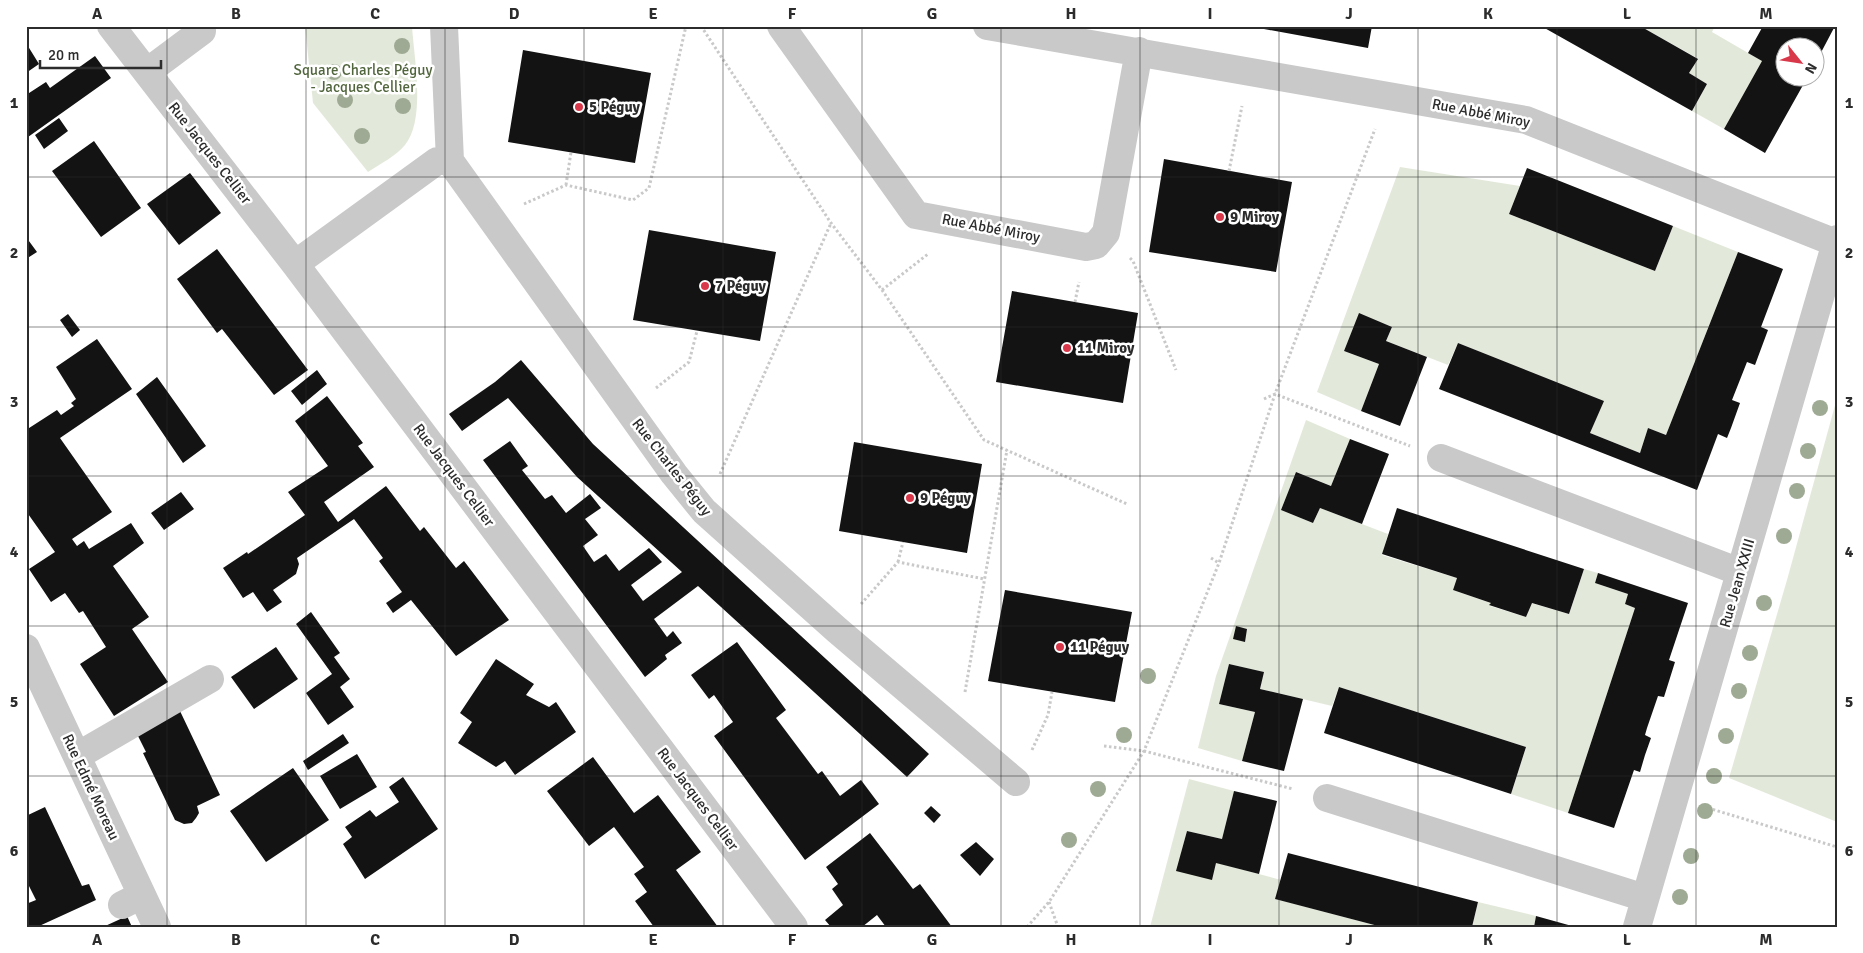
<svg xmlns="http://www.w3.org/2000/svg" width="1863" height="953" font-family="Signika,sans-serif">
  <rect width="100%" height="100%" fill="#fff"/>
  <!-- green -->
  <path fill="#e3e9da" d="M305 26H412C414 58 426 119 405 145 396 156 380 164 368 172L313 103Z
    M1640 26H1715L1712 32 1762 61 1724 129 1692 111 1707 84 1689 73 1697 58Z
    M1400 167 1520 186 1509 214 1655 271 1673 226 1738 252 1666 435 1648 428 1640 453 1590 433 1603 401 1458 343 1448 365 1386 341 1392 327 1359 314 1344 351 1379 364 1361 411 1317 392Z
    M1837 398V822L1729 778 1787 580Z
    M1306 420 1350 439 1331 486 1296 472 1281 510 1313 523 1320 508 1388 534 1382 555 1457 578 1453 590 1491 603 1490 606 1526 617 1531 603 1569 614 1584 569 1598 573 1595 583 1628 594 1625 604 1635 608 1568 813 1511 794 1526 747 1339 687 1332 706 1260 689 1263 672 1229 664 1219 704 1255 712 1242 761 1198 748 1216 676Z
    M1189 779 1234 791 1222 839 1187 831 1181 853 1281 880 1276 899 1382 927H1150Z
    M1478 902 1536 916 1534 927H1472Z"/>
  <!-- building -->
  <path fill="#131313" d="M1248 26H1372L1368 48Z
    M1541 26H1640L1698 59 1689 73 1707 84 1692 111Z
    M1763 26H1835L1816 62V48H1786V78H1807L1765 153 1724 129 1762 61 1748 53Z
    M26 43 39 64 26 73Z
    M523 50 651 73 635 163 508 142Z
    M95 56 111 78 28 137 26 134V95L46 82 50 88Z
    M59 118 68 131 44 149 35 135Z
    M94 141 141 208 101 237 52 171Z
    M1164 159 1292 182 1276 272 1149 252Z
    M1527 168 1673 226 1655 271 1509 214Z
    M190 173 221 213 179 245 147 204Z
    M649 230 776 252 760 341 633 320Z
    M26 237 37 252 26 259Z
    M217 249 308 370 274 395 222 329 217 333 177 279Z
    M1738 252 1783 269 1761 327 1768 330 1755 365 1747 362 1732 400 1740 403 1731 428 1727 438 1718 434 1697 490 1439 389 1458 343 1604 401 1590 433 1640 453 1648 428 1666 435Z
    M1012 291 1138 313 1123 403 996 382Z
    M1359 313 1392 327 1386 341 1427 357 1400 426 1361 411 1379 364 1344 351Z
    M68 314 80 330 72 337 60 320Z
    M97 339 132 389 60 438 112 512 72 539 77 546 84 541 89 549 131 523 144 543 113 566 149 617 132 629 168 682 114 716 80 664 106 647 83 611 79 613 65 593 51 602 29 569 55 552 26 511V462L29 460 26 456V430L57 410 61 415 74 406 71 403 76 399 56 367Z
    M521 360 593 444 929 754 907 777 698 586 654 619 667 637 673 631 682 643 665 655 667 659 645 677 483 460 510 441 528 466 522 470 545 499 552 495 566 513 590 494 601 508 585 519 598 535 583 546 594 562 606 554 619 571 649 548 662 562 631 585 643 601 682 572 577 477 508 398 462 431 449 414 495 382Z
    M317 370 327 384 302 405 291 391Z
    M157 377 206 446 183 463 136 394Z
    M327 396 363 443 358 446 374 467 324 502 338 522 386 486 420 531 424 527 456 568 464 561 509 620 456 656 411 600 393 613 386 603 402 592 379 561 383 558 354 519 297 558 299 564 296 574 273 590 282 602 267 612 253 592 243 598 223 568 247 552 248 554 305 515 288 492 328 466 295 421Z
    M1350 439 1389 454 1362 524 1320 508 1313 523 1281 510 1296 472 1331 486Z
    M854 442 982 464 967 553 839 531Z
    M181 492 194 509 164 530 151 513Z
    M1397 508 1584 569 1569 614 1532 603 1526 617 1489 605 1491 603 1453 590 1457 578 1382 554Z
    M1598 573 1688 603 1669 660 1675 662 1664 697 1658 696 1647 728 1645 735 1651 738 1645 755 1640 772 1634 770 1614 828 1568 813 1635 608 1625 604 1628 594 1595 583Z
    M1005 590 1132 612 1115 702 988 681Z
    M311 612 340 653 334 657 350 679 340 687 354 707 328 725 306 693 332 674 296 624Z
    M1236 626 1247 629 1245 642 1233 639Z
    M737 642 786 710 776 718 818 774 822 771 840 796 861 780 879 804 805 860 714 736 733 722 714 695 709 699 691 675Z
    M276 647 298 679 254 709 231 677Z
    M496 659 534 684 526 695 549 707 556 702 576 732 515 775 505 761 496 767 458 743 472 722 460 713Z
    M1229 664 1264 672 1260 689 1303 699 1284 771 1242 761 1255 712 1219 704Z
    M1339 687 1526 747 1511 794 1324 733Z
    M180 711 220 795 197 806 199 813 196 818 192 823 184 824 175 820 143 753 146 752 136 732Z
    M343 734 349 743 308 770 303 761Z
    M357 754 377 787 340 809 320 776Z
    M593 757 634 813 658 795 701 852 676 870 718 927H654L635 901 647 892 634 874 644 867 614 827 589 846 547 791Z
    M293 768 329 820 266 862 230 811Z
    M403 777 438 829 365 879 343 844 352 837 345 827 370 810 376 817 399 802 389 787Z
    M1234 791 1277 801 1259 874 1216 863 1212 880 1176 871 1187 831 1222 839Z
    M931 806 941 815 934 823 924 813Z
    M45 807 82 886 89 884 96 900 37 927H26V904L36 900 26 880V816Z
    M870 833 913 889 920 884 952 927H886L877 915 862 927H831L825 920 843 905 832 889 838 884 826 867Z
    M976 842 994 859 980 876 960 855Z
    M1288 853 1478 902 1472 927H1382L1275 899Z
    M127 916 132 927H103Z
    M1536 916 1572 926V927H1534Z"/>
  <g fill="none" stroke-linecap="round" stroke-linejoin="round">
    <!-- path -->
    <path stroke="#c9c9c9" stroke-width="3" stroke-dasharray="2.5 2.5" stroke-linecap="butt" d="M701 26 831 223 882 290 984 440 1127 504
      M1229 171 1242 106
      M566 185 571 152
      M524 204 566 185 633 200 649 188 686 26
      M1130 258 1133 261 1176 370
      M882 290 928 254
      M1075 302 1079 282
      M656 388 689 362 697 331
      M1264 399 1275 394 1410 446
      M720 474 831 223
      M1211 558 1219 563
      M898 562 903 542
      M861 604 898 562 984 579
      M965 692 1007 450
      M1104 746 1144 751 1293 789
      M1032 750 1048 715 1052 692
      M1708 808 1837 847
      M1049 902 1058 927
      M1027 927 1049 902 1144 751 1219 563 1275 394 1375 129"/>
    <!-- minor -->
    <path stroke="#c9c9c9" stroke-width="28" d="M111 26 295 264 794 927
      M444 26 450 161 674 474 704 511 837 630 1016 782
      M781 26 916 215 1086 247 1096 245 1106 233 1139 51
      M987 26 1526 120 1836 243
      M147 72 202 31V26
      M295 264 437 161H450
      M1441 458 1740 572
      M26 648 157 927
      M77 756 210 679
      M1327 798 1645 898
      M122 905 142 895
      M1637 927 1837 239"/>
  </g>
  <!-- trees -->
  <g fill="#9faa94">
    <circle cx="402" cy="46" r="8"/>
    <circle cx="334" cy="72" r="8"/>
    <circle cx="345" cy="100" r="8"/>
    <circle cx="403" cy="106" r="8"/>
    <circle cx="362" cy="136" r="8"/>
    <circle cx="1820" cy="408" r="8"/>
    <circle cx="1808" cy="451" r="8"/>
    <circle cx="1797" cy="491" r="8"/>
    <circle cx="1784" cy="536" r="8"/>
    <circle cx="1764" cy="603" r="8"/>
    <circle cx="1750" cy="653" r="8"/>
    <circle cx="1148" cy="676" r="8"/>
    <circle cx="1739" cy="691" r="8"/>
    <circle cx="1124" cy="735" r="8"/>
    <circle cx="1726" cy="736" r="8"/>
    <circle cx="1714" cy="776" r="8"/>
    <circle cx="1098" cy="789" r="8"/>
    <circle cx="1705" cy="811" r="8"/>
    <circle cx="1069" cy="840" r="8"/>
    <circle cx="1691" cy="856" r="8"/>
    <circle cx="1680" cy="897" r="8"/>
  </g>
  <!-- grid -->
  <path fill="none" stroke="#2c2c2c" stroke-width="1" stroke-opacity="0.55" d="M167 26V927M306 26V927M445 26V927M584 26V927M723 26V927M862 26V927M1001 26V927M1140 26V927M1279 26V927M1418 26V927M1557 26V927M1696 26V927M26 177H1837M26 327H1837M26 476H1837M26 626H1837M26 776H1837"/>
  <!-- markers -->
  <g fill="#d9384b" stroke="#fff" stroke-width="2">
    <circle cx="579" cy="107" r="5"/>
    <circle cx="1220" cy="217" r="5"/>
    <circle cx="705" cy="286" r="5"/>
    <circle cx="1067" cy="348" r="5"/>
    <circle cx="910" cy="498" r="5"/>
    <circle cx="1060" cy="647" r="5"/>
  </g>
  <g text-anchor="middle" stroke-width="5" stroke-linejoin="round" paint-order="stroke">
    <!-- park labels -->
    <g font-size="15" fill="#51653d" stroke="#fff">
      <text x="363" y="75">Square Charles Péguy<tspan x="363" dy="17">- Jacques Cellier</tspan></text>
    </g>
    <!-- poi labels -->
    <g font-size="15" font-weight="bold" fill="#2c2c2c" stroke="#fff" text-anchor="start">
      <text x="589" y="112">5 Péguy</text>
      <text x="1230" y="222">9 Miroy</text>
      <text x="715" y="291">7 Péguy</text>
      <text x="1077" y="353">11 Miroy</text>
      <text x="920" y="503">9 Péguy</text>
      <text x="1070" y="652">11 Péguy</text>
    </g>
    <!-- street labels -->
    <g font-size="15" fill="#2c2c2c" stroke="#fff">
      <text transform="translate(1481 113) rotate(11)" y="5">Rue Abbé Miroy</text>
      <text transform="translate(210 153) rotate(52)" y="5">Rue Jacques Cellier</text>
      <text transform="translate(991 228) rotate(11)" y="5">Rue Abbé Miroy</text>
      <text transform="translate(672 467) rotate(52)" y="5">Rue Charles Péguy</text>
      <text transform="translate(454 475) rotate(53)" y="5">Rue Jacques Cellier</text>
      <text transform="translate(1737 583) rotate(-74)" y="5">Rue Jean XXIII</text>
      <text transform="translate(91 787) rotate(65)" y="5">Rue Edmé Moreau</text>
      <text transform="translate(698 799) rotate(53)" y="5">Rue Jacques Cellier</text>
    </g>
  </g>
  <!-- border -->
  <rect width="1863" height="953" fill="none" stroke="#ffffff" stroke-width="55"/>
  <!-- north arrow -->
  <g transform="translate(1800 62) rotate(120)"><circle r="24" fill="#ffffff" stroke="#ababab"/>
  <path d="M0-4L9 19L0 12L-9 19Z" fill="#d9384b"/>
  <text y="-8" font-size="14" font-weight="bold" text-anchor="middle" fill="#2c2c2c">N</text>
  </g>
  <!-- scale -->
  <path d="M40 60v8h121v-8" fill="none" stroke="#2c2c2c" stroke-width="2.5"/>
  <text x="48" y="60" font-size="15" fill="#2c2c2c" stroke="#ffffff" stroke-width="4" paint-order="stroke">20 m</text>
  <rect x="28" y="28" width="1808" height="898" fill="none" stroke="#2c2c2c" stroke-width="2"/>
  <g font-size="16" text-anchor="middle" font-weight="bold" fill="#2c2c2c">
    <text x="97" y="19">A</text>
    <text x="236" y="19">B</text>
    <text x="375" y="19">C</text>
    <text x="514" y="19">D</text>
    <text x="653" y="19">E</text>
    <text x="792" y="19">F</text>
    <text x="932" y="19">G</text>
    <text x="1071" y="19">H</text>
    <text x="1210" y="19">I</text>
    <text x="1349" y="19">J</text>
    <text x="1488" y="19">K</text>
    <text x="1627" y="19">L</text>
    <text x="1766" y="19">M</text>
    <text x="14" y="108">1</text>
    <text x="1849" y="108">1</text>
    <text x="14" y="258">2</text>
    <text x="1849" y="258">2</text>
    <text x="14" y="407">3</text>
    <text x="1849" y="407">3</text>
    <text x="14" y="557">4</text>
    <text x="1849" y="557">4</text>
    <text x="14" y="707">5</text>
    <text x="1849" y="707">5</text>
    <text x="14" y="856">6</text>
    <text x="1849" y="856">6</text>
    <text x="97" y="945">A</text>
    <text x="236" y="945">B</text>
    <text x="375" y="945">C</text>
    <text x="514" y="945">D</text>
    <text x="653" y="945">E</text>
    <text x="792" y="945">F</text>
    <text x="932" y="945">G</text>
    <text x="1071" y="945">H</text>
    <text x="1210" y="945">I</text>
    <text x="1349" y="945">J</text>
    <text x="1488" y="945">K</text>
    <text x="1627" y="945">L</text>
    <text x="1766" y="945">M</text>
  </g>
</svg>
